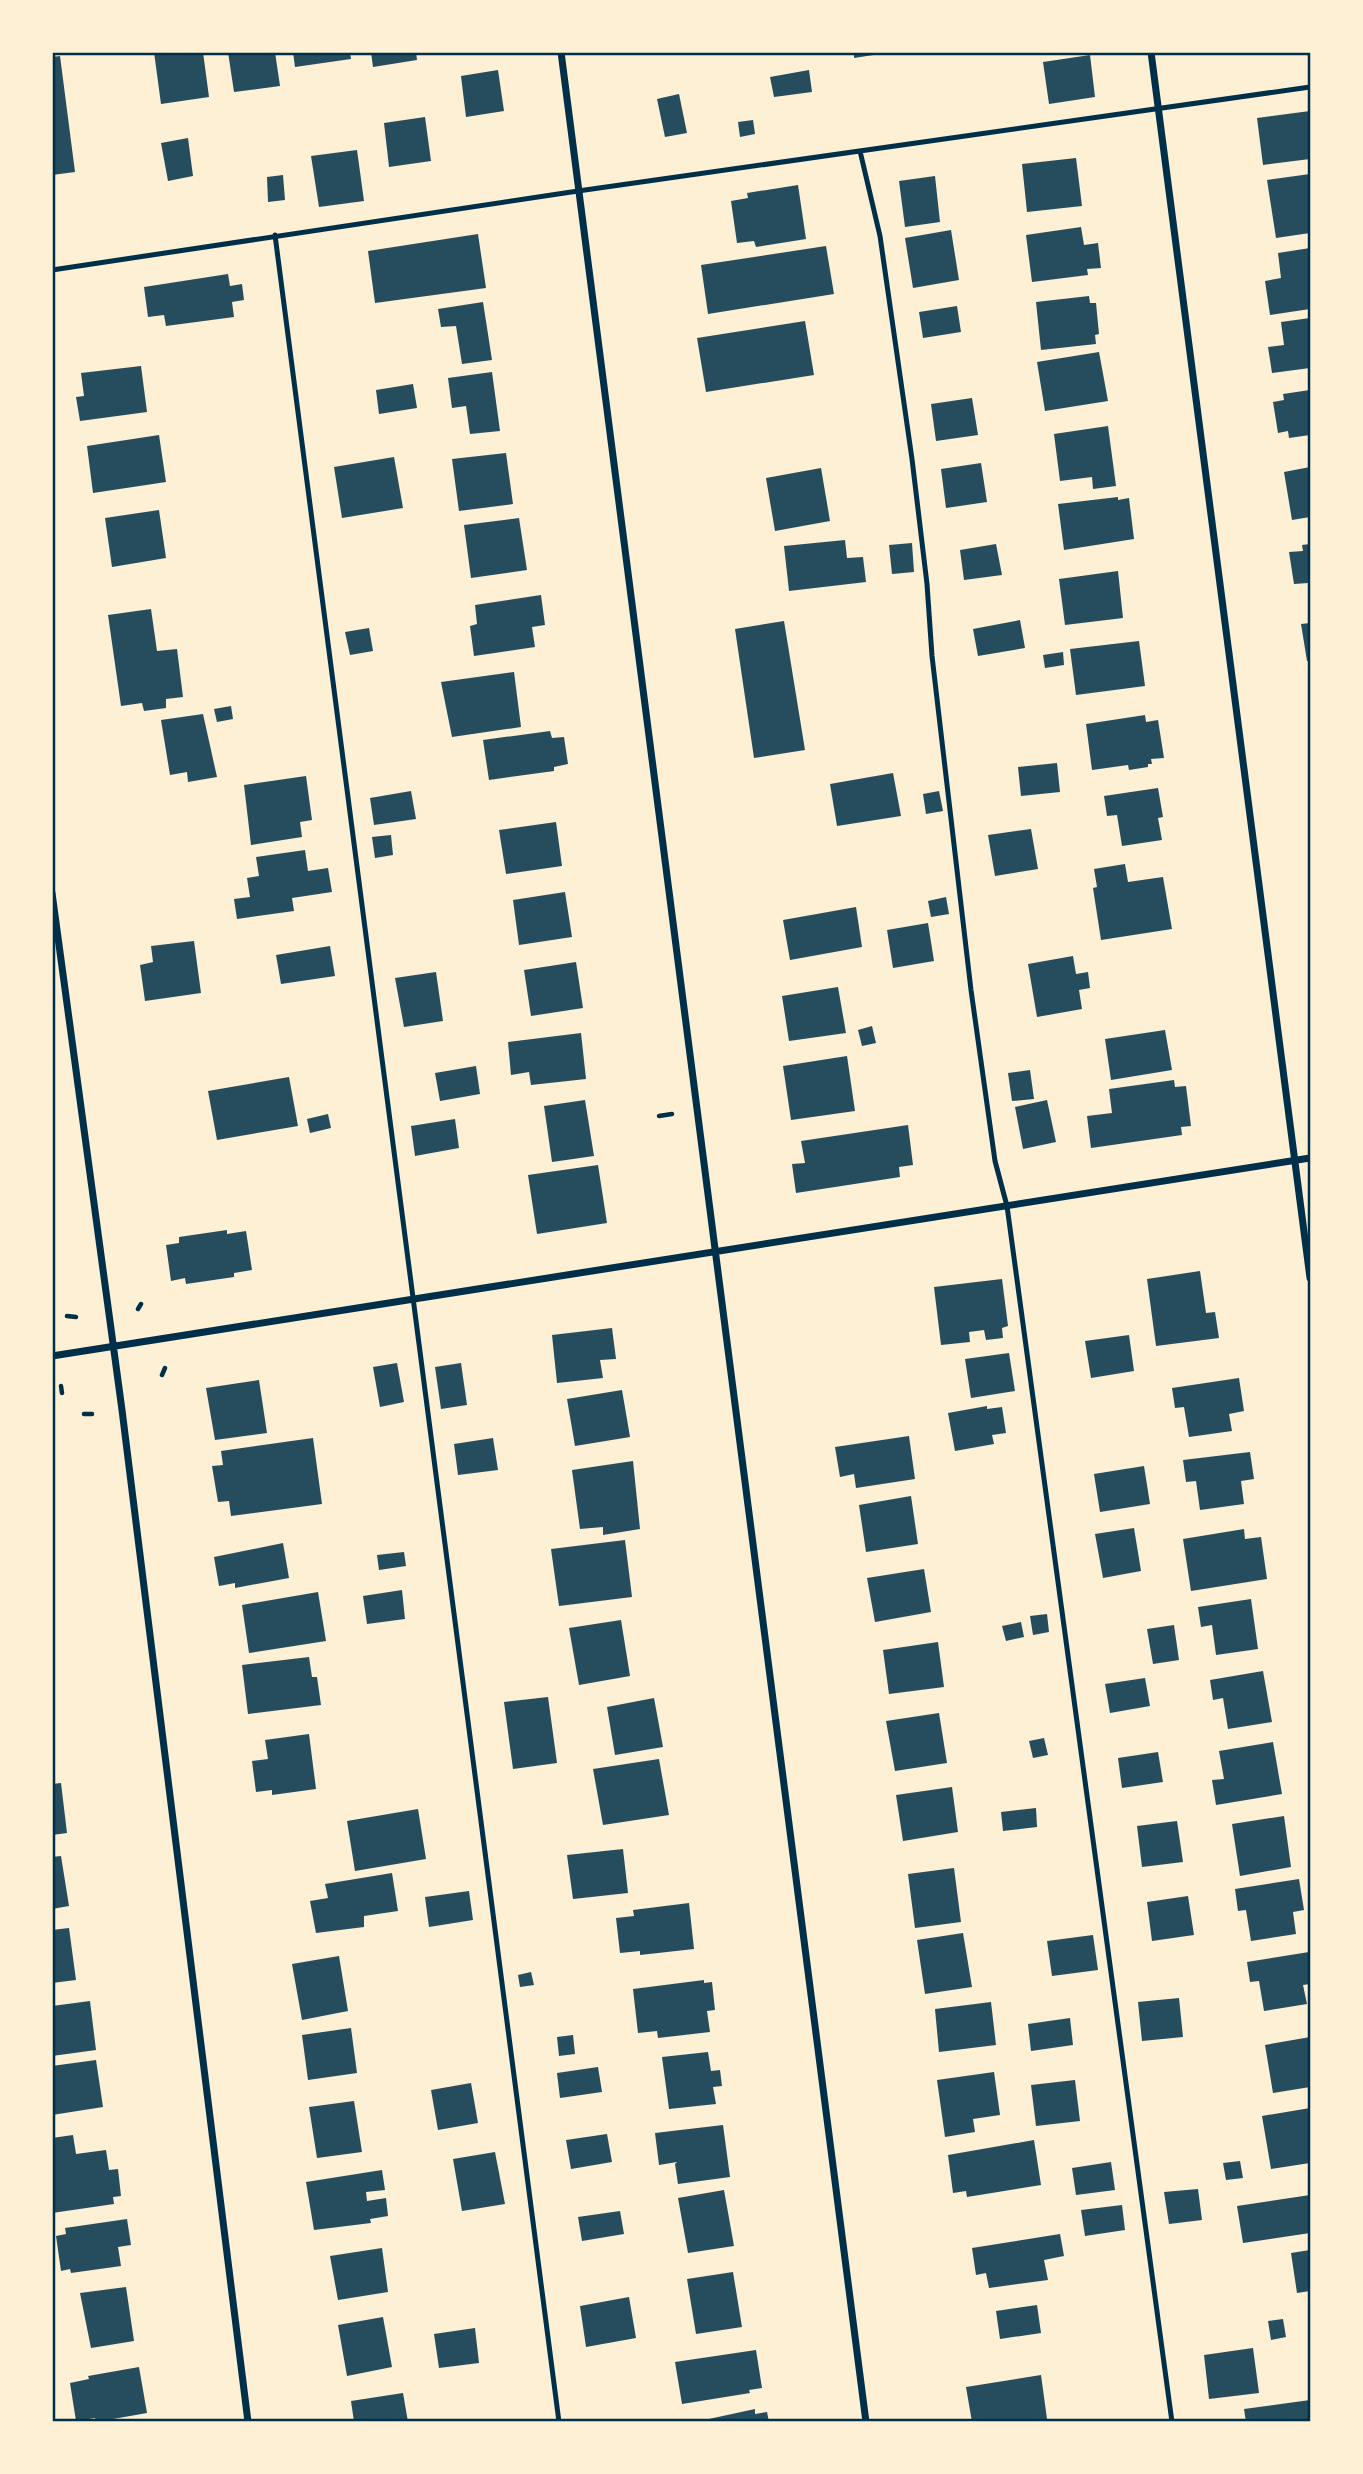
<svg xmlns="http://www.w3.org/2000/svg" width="1363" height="2474" font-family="'Titillium Web',sans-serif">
  <rect width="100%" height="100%" fill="#fdf0d5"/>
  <!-- building -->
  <path fill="#264d5e" d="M154 52H203L209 97 161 104Z
    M228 52H275L280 86 234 92Z
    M293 52H350L351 59 295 67Z
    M371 52H416L417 60 373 67Z
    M854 52H880V54L854 58Z
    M1090 55 1095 97 1049 104 1043 62Z
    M60 56 75 172 52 175V57Z
    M498 70 504 111 466 117 461 76Z
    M809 70 812 92 774 97 770 77Z
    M679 94 687 133 665 137 657 99Z
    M1310 111V159L1263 165 1257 118Z
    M425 117 431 161 389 167 384 123Z
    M753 120 755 134 740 137 738 122Z
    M188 138 193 176 168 181 161 143Z
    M357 150 364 201 319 207 311 156Z
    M1076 158 1082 206 1027 212 1022 164Z
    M1310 174V233L1276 238 1267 180Z
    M283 175 285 200 268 202 267 177Z
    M935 176 940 222 905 227 899 181Z
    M798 185 806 239 756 247 754 241 737 243 731 201 748 198 747 193Z
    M1081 227 1084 245 1098 243 1101 268 1087 269 1088 275 1032 282 1026 235Z
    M951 230 959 280 913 288 905 238Z
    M478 234 486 288 375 303 368 251Z
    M826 246 834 294 708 314 701 265Z
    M1310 248V309L1270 315 1265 281 1281 278 1278 253Z
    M228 274 230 286 242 284 244 300 232 302 234 317 166 326 164 315 148 317 144 287Z
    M1089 296 1090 303H1096L1099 334 1095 335 1096 344 1041 350 1036 302Z
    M483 302 492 360 462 364 456 326 441 327 438 309Z
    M957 306 961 332 923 338 919 312Z
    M1310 318V368L1272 373 1268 347 1284 345 1281 322Z
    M805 321 814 375 706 392 697 338Z
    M1099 352 1108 401 1045 411 1037 362Z
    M141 366 147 412 80 421 76 397 84 396 81 373Z
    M492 372 500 431 470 434 466 406 452 408 448 378Z
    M413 384 417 408 379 414 376 390Z
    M1310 390V435L1289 438 1288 431 1278 433 1273 402 1284 400 1283 394Z
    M972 398 978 435 936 441 931 404Z
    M1108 426 1116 486 1093 489 1092 477 1060 481 1054 434Z
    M159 435 166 482 93 493 87 446Z
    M506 453 513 504 459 511 452 459Z
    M394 457 403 508 342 518 334 467Z
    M981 463 987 502 946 508 941 469Z
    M1310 467V517L1292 520 1284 472Z
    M821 468 830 521 775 531 766 478Z
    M1118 497V500L1129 498 1134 539 1064 550 1058 504Z
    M159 510 166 558 112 567 105 518Z
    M519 518 527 570 471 578 464 525Z
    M845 540 847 558 863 557 866 582 789 591 784 546Z
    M912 543 914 572 892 574 889 545Z
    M996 544 1002 575 964 580 960 550Z
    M1310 544V591H1309L1308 583 1294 584 1289 552 1303 551 1302 545Z
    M1118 571 1123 618 1065 625 1059 579Z
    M541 595 545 625 532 627 535 647 474 656 470 626 477 624 475 605Z
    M151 609 157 651 177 649 183 697 166 699V708L144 711 142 703 121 706 108 615Z
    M1020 620 1025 648 978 656 973 629Z
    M784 621 805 750 754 758 735 629Z
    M1310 623V661H1307L1301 624Z
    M369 628 373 651 350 655 345 632Z
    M1139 641 1145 686 1076 695 1070 649Z
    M1063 652 1064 665 1045 668 1043 655Z
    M514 672 521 727 452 737 441 682Z
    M231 706 233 719 217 722 214 709Z
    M203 714 217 777 188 782 187 772 170 775 161 720Z
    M1145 715 1146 722 1158 720 1164 758 1151 759 1152 764H1148V767L1129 770 1128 765 1092 770 1086 724Z
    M550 731 552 738 564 737 568 764 554 767V771L489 780 483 740Z
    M1057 763 1060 792 1021 796 1018 767Z
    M893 773 901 816 837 826 830 784Z
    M306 776 312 820 300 822 302 837 251 845 244 785Z
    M1158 788 1163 817 1158 818 1162 840 1122 846 1117 815 1107 816 1104 796Z
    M411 791 416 819 374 825 370 798Z
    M939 791 943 811 926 814 923 794Z
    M556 822 562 866 506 874 499 830Z
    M1031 829 1038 869 995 876 988 835Z
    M391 835 393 855 375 858 372 837Z
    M305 850 308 871 328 868 332 892 292 898 294 911 237 919 234 899 250 897 247 878 259 876 256 857Z
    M1125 864 1128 882 1163 877 1172 929 1101 940 1093 888 1097 887 1094 869Z
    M565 892 572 937 519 945 513 900Z
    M946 897 949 914 931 917 928 901Z
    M856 907 862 947 790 960 783 920Z
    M928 923 934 961 893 968 887 930Z
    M194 941 201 993 145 1001 140 965 153 962 151 946Z
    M330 946 335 976 281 984 276 955Z
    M1073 956 1076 974 1088 972 1090 988 1079 990 1082 1009 1037 1017 1028 964Z
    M576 962 583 1008 531 1016 524 970Z
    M436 972 443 1021 404 1027 395 978Z
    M838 987 846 1033 789 1041 782 996Z
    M872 1026 876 1043 862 1046 858 1030Z
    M1165 1030 1172 1070 1111 1080 1105 1039Z
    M581 1033 586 1079 531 1085 529 1072 511 1075 508 1042Z
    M847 1056 855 1111 791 1120 783 1066Z
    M476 1066 480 1094 440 1101 435 1073Z
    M1030 1070 1034 1099 1012 1101 1008 1073Z
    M289 1077 298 1126 217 1140 208 1091Z
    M1174 1080 1175 1087 1186 1086 1191 1126 1181 1127 1182 1135 1091 1148 1087 1116 1112 1113 1109 1089Z
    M585 1100 594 1156 552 1162 544 1106Z
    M1047 1100 1056 1142 1023 1149 1015 1107Z
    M328 1114 331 1128 310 1133 307 1119Z
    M455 1119 459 1148 415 1156 411 1126Z
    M908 1125 913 1165 899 1167 900 1177 796 1193 792 1164 805 1163 801 1141Z
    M598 1165 607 1223 537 1234 528 1175Z
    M227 1230V1234L246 1231 252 1270 234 1273V1277L186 1284 185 1278 171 1281 166 1245 179 1243V1237Z
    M1200 1271 1206 1313 1215 1312 1219 1338 1156 1346 1147 1279Z
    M1002 1279 1008 1326 1002 1328 1003 1338 986 1340 984 1330 969 1332 970 1342 941 1345 934 1287Z
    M612 1328 616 1359 600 1360 603 1378 557 1383 552 1335Z
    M1129 1335 1134 1371 1091 1378 1085 1341Z
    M1009 1353 1015 1391 971 1398 965 1359Z
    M397 1363 404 1402 380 1407 373 1367Z
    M461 1363 467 1405 441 1409 435 1367Z
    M1239 1378 1244 1411 1229 1414 1232 1431 1189 1437 1184 1407 1175 1408 1172 1388Z
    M259 1380 267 1433 215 1440 206 1388Z
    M622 1390 630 1437 575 1446 567 1399Z
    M987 1406V1409L1002 1407 1006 1433 992 1435 994 1444 955 1451 948 1413Z
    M909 1436 915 1479 856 1488 854 1474 840 1477 835 1447Z
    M313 1438 322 1504 231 1516 229 1501 218 1502 212 1466 223 1465 221 1451Z
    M493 1438 498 1470 458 1475 454 1444Z
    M1250 1452 1254 1479 1241 1481 1244 1504 1200 1510 1196 1481 1186 1482 1183 1460Z
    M633 1461 640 1529 603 1535V1527L580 1529 572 1470Z
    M1144 1466 1150 1504 1100 1512 1094 1474Z
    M911 1496 918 1544 866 1552 859 1505Z
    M1134 1528 1141 1571 1103 1578 1095 1534Z
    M1244 1529 1245 1539 1261 1537 1267 1579 1191 1591 1183 1539Z
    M625 1540 632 1597 559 1606 551 1549Z
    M283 1543 289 1578 235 1588V1583L219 1586 214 1557Z
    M404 1552 406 1566 379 1570 377 1555Z
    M924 1569 931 1612 875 1622 867 1578Z
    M402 1590 405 1619 367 1624 363 1596Z
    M318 1592 326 1641 249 1653 242 1605Z
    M1251 1599 1258 1649 1216 1655 1212 1625 1201 1627 1198 1607Z
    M1047 1614 1049 1632 1033 1635 1030 1616Z
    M621 1620 630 1676 579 1685 569 1628Z
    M1021 1622 1024 1637 1006 1641 1002 1626Z
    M1174 1625 1179 1660 1153 1664 1147 1629Z
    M938 1642 944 1687 889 1694 883 1650Z
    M309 1657 312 1677H317L321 1705 248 1714 242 1665Z
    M1263 1671 1272 1722 1228 1729 1223 1698 1213 1700 1210 1680Z
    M1145 1678 1150 1706 1110 1713 1105 1684Z
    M548 1697 557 1763 513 1769 504 1702Z
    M654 1698 663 1747 615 1755 607 1707Z
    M939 1713 947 1763 895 1771 886 1721Z
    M309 1734 316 1789 272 1795V1790L256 1792 252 1761 268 1759 265 1740Z
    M1044 1738 1048 1755 1033 1758 1029 1741Z
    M1273 1742 1282 1794 1216 1805 1212 1780 1224 1779 1219 1751Z
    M1158 1752 1163 1782 1122 1788 1118 1758Z
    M659 1759 669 1815 603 1825 593 1769Z
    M61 1783 67 1833 52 1835V1784Z
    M952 1787 958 1832 903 1841 896 1795Z
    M1036 1808 1037 1827 1003 1831 1001 1812Z
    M418 1809 426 1859 355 1871 347 1821Z
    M1284 1816 1291 1867 1240 1876 1232 1824Z
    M1177 1821 1183 1862 1142 1867 1137 1826Z
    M623 1849 628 1893 573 1899 567 1855Z
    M61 1856 69 1906 52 1909V1857Z
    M954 1868 961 1922 915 1928 908 1874Z
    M392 1873 398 1911 364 1916V1927L316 1933 310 1901 328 1898 325 1884Z
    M1299 1879 1304 1910 1293 1912 1296 1934 1251 1941 1246 1910 1238 1911 1235 1889Z
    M469 1891 473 1920 429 1927 425 1897Z
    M1188 1896 1194 1935 1152 1941 1147 1902Z
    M689 1903 694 1949 640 1955V1951L620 1953 616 1918 634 1916 633 1910Z
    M69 1928 76 1980 52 1983V1930Z
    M963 1933 972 1987 925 1994 917 1940Z
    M1093 1935 1098 1970 1052 1976 1047 1941Z
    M1309 1952 1310 1984 1303 1985 1307 2004 1264 2011 1259 1981 1250 1982 1247 1962Z
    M339 1956 348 2011 302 2020 292 1964Z
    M531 1972 534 1985 520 1987 518 1975Z
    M704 1980V1983L712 1982 715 2010 707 2011 710 2032 658 2038 657 2031 638 2033 633 1989Z
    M1179 1998 1183 2037 1142 2041 1138 2002Z
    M90 2001 96 2050 52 2056V2006Z
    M991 2002 996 2045 939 2052 935 2009Z
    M1070 2018 1073 2045 1031 2051 1028 2024Z
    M351 2028 357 2073 308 2080 302 2035Z
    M573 2035 575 2054 559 2056 557 2037Z
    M1310 2037V2087L1273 2093 1265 2045Z
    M708 2052 711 2071 720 2070 722 2086 713 2087 716 2104 669 2109 662 2057Z
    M96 2060 103 2107 52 2115V2066Z
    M598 2067 602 2092 560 2098 557 2073Z
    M994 2072 1000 2115 973 2119 975 2132 945 2137 937 2080Z
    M1075 2080 1080 2121 1036 2126 1031 2085Z
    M471 2083 478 2123 438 2130 431 2090Z
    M354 2101 362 2152 317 2158 309 2107Z
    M1310 2108V2163L1271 2169 1262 2116Z
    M723 2125 730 2177 678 2184 675 2164 677 2162 659 2165 655 2133Z
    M607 2134 612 2162 571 2169 566 2140Z
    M73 2135 76 2154 106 2150 109 2170 118 2169 121 2196 113 2197 114 2204 52 2213V2138Z
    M1034 2140 1041 2185 967 2197 966 2191 953 2193 948 2155Z
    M495 2152 505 2204 462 2211 453 2159Z
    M1240 2161 1243 2178 1226 2180 1223 2163Z
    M1111 2162 1115 2190 1076 2195 1072 2168Z
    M382 2170 385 2190 366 2192 367 2201 386 2198 388 2216 370 2219 371 2223 314 2230 306 2182Z
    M1198 2189 1202 2220 1169 2224 1164 2192Z
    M724 2190 734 2246 688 2253 678 2198Z
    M1310 2195V2233L1243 2243 1237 2206Z
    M1122 2205 1125 2230 1085 2236 1081 2210Z
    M620 2211 624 2234 582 2241 578 2217Z
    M127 2219 131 2245 118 2247 121 2266 71 2273 70 2269 61 2271 56 2236 66 2234 65 2228Z
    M1060 2234 1064 2256 1044 2260 1048 2280 989 2288 986 2273 976 2275 972 2248Z
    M382 2248 388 2292 338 2300 330 2256Z
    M1310 2250V2291L1297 2293 1291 2253Z
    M733 2272 742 2327 696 2334 687 2279Z
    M126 2287 134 2341 91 2348 80 2293Z
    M629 2297 636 2338 586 2347 580 2306Z
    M1037 2305 1041 2333 1000 2339 996 2311Z
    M383 2317 392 2367 347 2376 338 2325Z
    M1283 2319 1286 2337 1271 2340 1268 2321Z
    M475 2328 479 2363 439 2368 434 2334Z
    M1253 2348 1259 2393 1209 2399 1204 2355Z
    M756 2350 762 2388 749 2390 750 2393 682 2404 675 2362Z
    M139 2367 147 2413 96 2422 95 2418 76 2421 70 2383 89 2379 88 2376Z
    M1041 2375 1047 2419 972 2422 966 2387Z
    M403 2393 408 2422H354L351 2401Z
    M1310 2400V2422H1246L1244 2409Z
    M755 2409V2414L767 2412 769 2422H695Z"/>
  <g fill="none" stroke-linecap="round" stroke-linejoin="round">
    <!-- path -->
    <path stroke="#003049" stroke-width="4.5" d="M659 1116 672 1114
      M138 1309 141 1304
      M67 1316 76 1317
      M162 1375 165 1368
      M61 1386 62 1393
      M84 1414H92"/>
    <!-- service -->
    <path stroke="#003049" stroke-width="5" d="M860 151 880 236 912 459 927 584 932 656 971 990 995 1161 1007 1206 1172 2422
      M275 235 559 2422
      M52 270 578 191 1310 87"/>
    <!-- minor -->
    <path stroke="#003049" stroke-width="7" d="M561 52 866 2422
      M1151 52 1310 1278
      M52 893 122 1410 248 2422
      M52 1356 1310 1158"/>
  </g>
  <!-- border -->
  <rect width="1363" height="2474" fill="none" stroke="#fdf0d5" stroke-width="108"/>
  <rect x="54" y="54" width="1255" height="2366" fill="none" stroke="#003049" stroke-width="2.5"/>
</svg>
